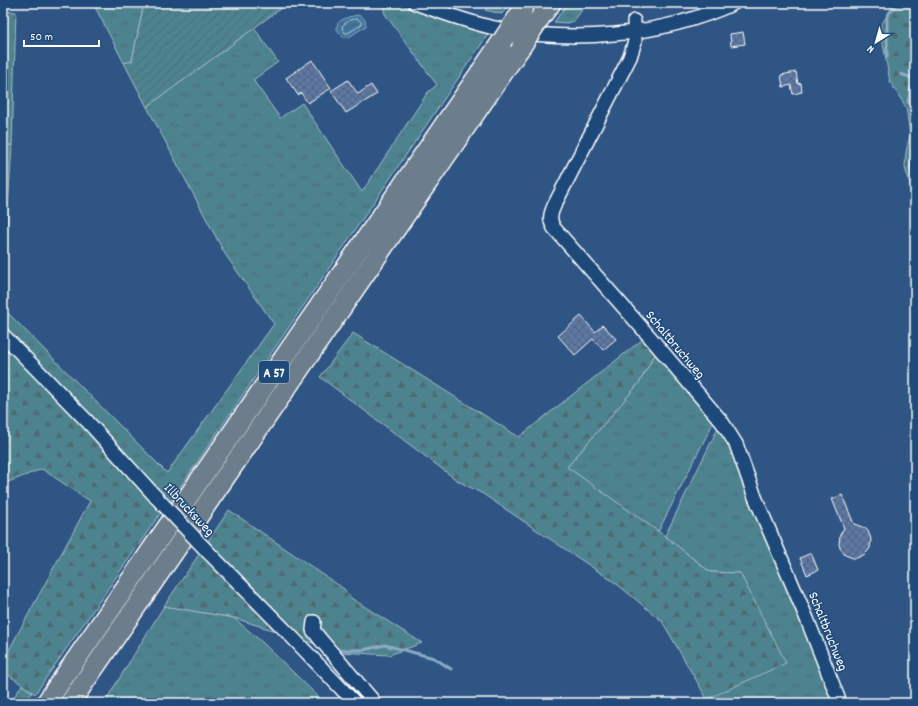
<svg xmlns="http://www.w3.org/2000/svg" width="918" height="706" font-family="Dekko,sans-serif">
  <defs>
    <pattern id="grass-tufts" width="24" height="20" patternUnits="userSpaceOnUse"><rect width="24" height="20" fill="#4d828f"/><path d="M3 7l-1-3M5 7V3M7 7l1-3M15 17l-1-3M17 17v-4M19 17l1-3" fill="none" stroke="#4d6a71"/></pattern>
    <pattern id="forest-firs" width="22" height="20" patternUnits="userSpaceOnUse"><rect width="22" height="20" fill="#4d828f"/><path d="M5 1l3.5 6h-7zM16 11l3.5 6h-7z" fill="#4d6a71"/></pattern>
    <pattern id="garden-furrows" width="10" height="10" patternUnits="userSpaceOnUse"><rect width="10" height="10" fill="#4d828f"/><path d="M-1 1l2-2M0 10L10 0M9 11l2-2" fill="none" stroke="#4d6a71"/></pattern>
    <pattern id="water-waves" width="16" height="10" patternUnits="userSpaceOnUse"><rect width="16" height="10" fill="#40759d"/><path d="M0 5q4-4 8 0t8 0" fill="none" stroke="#475e70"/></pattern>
    <pattern id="building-cross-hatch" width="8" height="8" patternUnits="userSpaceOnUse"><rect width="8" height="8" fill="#5d78a5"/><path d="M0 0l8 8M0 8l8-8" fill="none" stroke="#546278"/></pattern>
  </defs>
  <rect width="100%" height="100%" fill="#2f5585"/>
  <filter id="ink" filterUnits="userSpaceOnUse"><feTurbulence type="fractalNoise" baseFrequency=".025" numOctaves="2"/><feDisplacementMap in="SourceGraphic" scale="8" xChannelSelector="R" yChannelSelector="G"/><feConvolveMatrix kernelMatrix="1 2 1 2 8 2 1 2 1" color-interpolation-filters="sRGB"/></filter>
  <g filter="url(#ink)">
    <!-- grass -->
    <path fill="url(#grass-tufts)" stroke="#a6c0c7" d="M93 3H144L132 61 124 63Z
      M382 3H396L442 20 489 33 170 502 3 328V308L167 473 274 324 225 254 147 107 254 28 278 62 253 80 280 118 302 103 362 192 428 92 437 85 385 14Z
      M490 3H510L502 14 485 10Z
      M568 3H587L574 21 566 23 554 22Z
      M3 145H12L3 286Z
      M656 352 715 419 658 532 567 467 639 383Z
      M718 428 730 443 836 703H707V699L740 573 710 572 665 536Z
      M164 606 234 618 263 643 325 703H113L106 700Z
      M22 685 32 692 26 703H10Z"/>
    <!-- forest -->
    <path fill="url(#forest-firs)" stroke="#a6c0c7" d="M895 3H915V200L905 168 906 152 910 135 906 107 890 82 880 27Z
      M3 11 16 12 12 145H3Z
      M353 333 519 437 643 339 656 352 639 383 567 467 665 536 710 572 740 573 786 663 707 699 662 621 617 584 483 494 458 481 320 377Z
      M3 342 66 407 162 511 35 694 3 671V661L90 501 42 469 3 484Z
      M229 510 344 589 351 598 422 643 389 655 341 652 234 618 164 606Z"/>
    <!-- garden -->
    <path fill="url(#garden-furrows)" stroke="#a6c0c7" d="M144 3H288L147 107 124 63 132 61Z"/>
    <!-- water -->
    <path fill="url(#water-waves)" stroke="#8cacc4" d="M358 15C364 17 366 20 366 26L349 37H343C342 35 338 32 337 29 335 19 352 16 358 15Z"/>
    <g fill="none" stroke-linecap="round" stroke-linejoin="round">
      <!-- shore -->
      <path stroke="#b3c8d8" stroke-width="1" d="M358 19 362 23 361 25 348 33H345L342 28 343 25 350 20Z"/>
      <!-- stream -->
      <path stroke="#8cacc4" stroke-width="3" d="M887 57V16L897 3
        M901 74 915 79
        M915 81 911 88 908 102 915 108
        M915 145 910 167 915 181
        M341 650H363L385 645 434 658 451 669"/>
    </g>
    <!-- building -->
    <path fill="url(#building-cross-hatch)" stroke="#fff" d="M743 32 745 44 731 46 730 34Z
      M312 60 331 88 308 103 301 93 298 95 286 78Z
      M796 72 798 84 801 83 802 92 793 94 791 85 783 87 781 75Z
      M348 80 358 94 371 85 377 94 346 113 331 91Z
      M581 316 595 332 603 325 616 339 603 350 593 339 575 355 558 336Z
      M842 495 854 524 865 528 868 531 871 539 870 548 868 551 865 554 857 558H853L845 555 840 548 839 544 840 535 844 528 832 499Z
      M811 553 818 570 807 575 800 558Z"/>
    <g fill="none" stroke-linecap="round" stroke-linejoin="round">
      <defs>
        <path id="minor" d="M415 3C440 12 465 21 490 27 568 44 661 37 734 3
          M634 21 635 41 630 57 554 206C550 215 549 220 554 228L649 336 722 422 736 444 755 497 807 619 840 703
          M3 335 88 422 155 496
          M209 553 292 637 355 703
          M314 622 313 630 320 639 375 703"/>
        <path id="highway" d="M542 15 551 3
          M46 703 502 41
          M70 703 522 45"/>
      </defs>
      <!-- minor casing -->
      <use href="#minor" stroke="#fff" stroke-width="16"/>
      <!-- highway casing -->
      <use href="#highway" stroke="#fff" stroke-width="22"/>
      <!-- minor -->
      <use href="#minor" stroke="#1f4a7a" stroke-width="13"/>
      <!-- highway -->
      <use href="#highway" stroke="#6c7d8b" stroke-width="19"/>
      <defs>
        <path id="minor-bridge" d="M155 496 209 553"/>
        <path id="highway-bridge" d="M502 41 522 11
          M522 45 542 15"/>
      </defs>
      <!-- minor-bridge casing -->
      <use href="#minor-bridge" stroke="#fff" stroke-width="16" stroke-linecap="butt"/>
      <!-- highway-bridge casing -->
      <use href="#highway-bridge" stroke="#fff" stroke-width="22" stroke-linecap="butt"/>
      <!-- minor-bridge -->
      <use href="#minor-bridge" stroke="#1f4a7a" stroke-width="13"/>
      <!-- highway-bridge -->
      <use href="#highway-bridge" stroke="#6c7d8b" stroke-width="19"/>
    </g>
  </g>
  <g text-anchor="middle" stroke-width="3" stroke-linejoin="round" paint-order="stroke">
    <!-- shield labels -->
    <rect fill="#1f4a7a" stroke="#bcc9d7" stroke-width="1" x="259" y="361" width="30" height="22" rx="3"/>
    <g font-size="13" font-weight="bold" fill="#fff">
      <text x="274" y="377">A 57</text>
    </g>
    <!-- street labels -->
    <g font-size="14" fill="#fff" stroke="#1f4a7a">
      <text transform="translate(676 344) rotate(50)" y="5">Schaltbruchweg</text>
      <text transform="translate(190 509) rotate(47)" y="5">Illbrucksweg</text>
      <text transform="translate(829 631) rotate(68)" y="5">Schaltbruchweg</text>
    </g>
  </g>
  <!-- margin -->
  <rect width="918" height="706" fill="none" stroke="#1f4a7a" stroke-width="16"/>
  <rect x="8" y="8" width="902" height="690" fill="none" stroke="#fff" stroke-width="1.5" filter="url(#ink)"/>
  <!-- north arrow -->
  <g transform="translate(876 42) rotate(217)" stroke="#1f4a7a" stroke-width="3" paint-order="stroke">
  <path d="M0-3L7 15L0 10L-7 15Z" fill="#ffffff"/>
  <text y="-6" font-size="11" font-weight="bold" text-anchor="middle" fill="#ffffff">N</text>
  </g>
  <!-- scale -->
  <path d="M24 40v6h75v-6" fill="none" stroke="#ffffff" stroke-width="2"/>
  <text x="30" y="40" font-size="12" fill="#ffffff" stroke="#1f4a7a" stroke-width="3" paint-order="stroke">50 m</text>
</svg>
